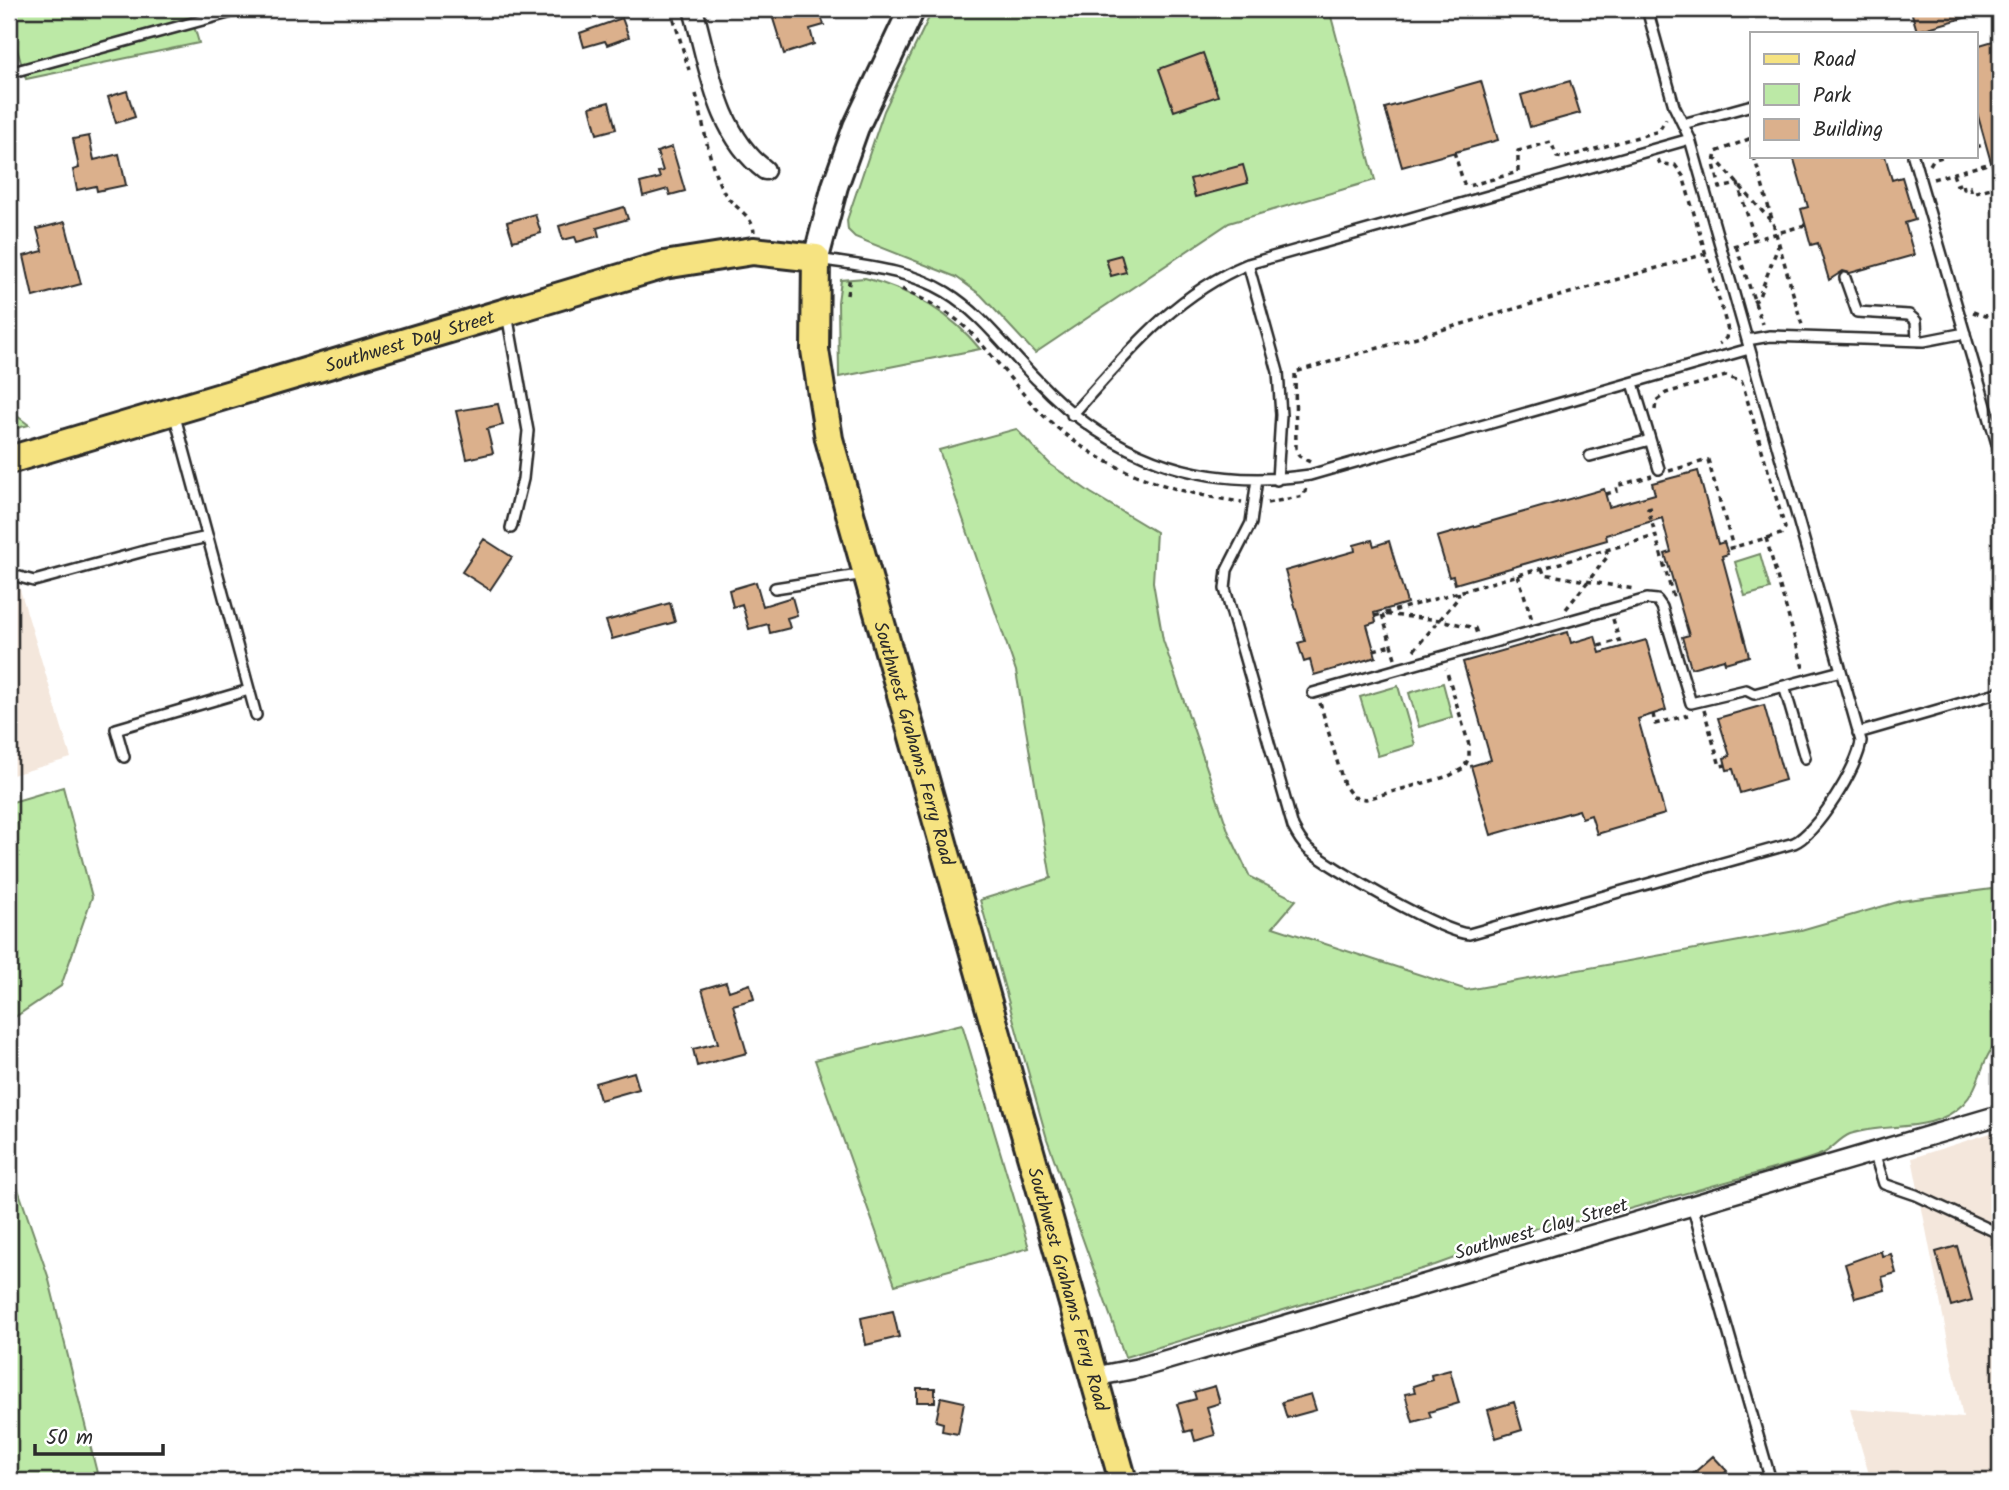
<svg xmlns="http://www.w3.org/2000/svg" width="2009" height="1490" font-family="Kalam,sans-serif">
  <rect width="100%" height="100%" fill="#fff"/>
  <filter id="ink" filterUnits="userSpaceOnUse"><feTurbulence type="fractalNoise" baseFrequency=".0143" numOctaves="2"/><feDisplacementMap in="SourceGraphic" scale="14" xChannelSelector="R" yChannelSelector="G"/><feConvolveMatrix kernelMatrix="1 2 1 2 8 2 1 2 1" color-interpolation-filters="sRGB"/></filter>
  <g filter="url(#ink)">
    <!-- built -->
    <path fill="#f4e7dc" d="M18 583 71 758 9 776V586Z
      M2000 1130V1481H1871L1850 1409 1963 1418 1912 1158Z"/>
    <!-- green -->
    <path fill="#bce9a6" stroke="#748a68" stroke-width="2" d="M9 9H189L199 43 26 79 9 23Z
      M933 9H1329L1375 180 1229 223 1035 353 981 295 956 277 855 237 848 230 847 220 884 111Z
      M865 278C910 290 951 313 980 349L839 377 838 302 841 280Z
      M9 410 29 425 9 430Z
      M1016 429 1051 465 1091 493 1156 532 1153 582 1163 640 1229 833 1250 877 1296 900 1273 927 1467 990 1801 930 1901 901 2000 888V1039C1980 1058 1982 1085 1963 1104 1933 1134 1887 1122 1850 1134 1840 1138 1833 1148 1824 1153 1816 1157 1806 1159 1798 1162L1586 1221 1554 1222 1435 1265 1125 1357 1047 1139 980 900 1051 878 1016 671 939 450Z
      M1760 554 1770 589 1745 596 1735 562Z
      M1443 683 1452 717 1419 727 1409 693Z
      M1398 686 1415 745 1378 756 1360 697Z
      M63 787 92 897 61 986 9 1021V803Z
      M962 1024 1029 1248 895 1285 815 1060Z
      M9 1163 48 1276 99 1481H9Z"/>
    <!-- building -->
    <path fill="#dbb08c" stroke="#2b2b2b" stroke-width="2" d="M770 9H819L824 25 810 29 814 44 784 54Z
      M1918 9H1982V13L1917 31 1912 14Z
      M622 18 629 37 607 45 605 41 584 47 580 33Z
      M2000 39V180H1996L1976 109V46Z
      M1203 53 1218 96 1174 111 1159 69Z
      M1481 81 1498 140 1402 167 1385 108Z
      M1570 81 1580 113 1530 127 1521 95Z
      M127 91 135 117 116 123 108 97Z
      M609 102 616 129 597 134 590 107Z
      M89 136 94 160 119 154 126 185 97 191 96 186 77 190 73 170 79 168 73 139Z
      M672 147 685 191 670 195 668 189 643 196 640 183 660 178 658 172 663 171 657 152Z
      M1793 156H1885L1892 180 1902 177 1915 220 1905 223 1914 255 1850 273 1843 271 1829 280 1818 243 1811 245 1801 209 1808 207Z
      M1243 165 1248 183 1195 197 1190 179Z
      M624 207 628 219 597 228 599 236 577 242 575 237 563 240 559 226Z
      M535 214 541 233 513 241 507 222Z
      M65 222 81 284 33 297 24 256 43 251 37 229Z
      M1121 255 1126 272 1111 276 1106 259Z
      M498 404 503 425 487 429 493 453 467 459 456 411Z
      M1698 471 1718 544 1724 542 1728 554 1722 556 1749 656 1725 663 1724 659 1691 668 1682 637 1689 635 1665 554 1671 552 1662 518 1606 535 1607 540 1455 584 1453 576 1449 577 1437 537 1604 489 1609 507 1655 494 1652 483Z
      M484 539 512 557 490 590 462 572Z
      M1372 540 1374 546 1389 541 1407 603 1374 613 1376 622 1367 625 1376 657 1314 675 1310 660 1304 662 1298 643 1305 641 1285 571 1355 551 1354 545Z
      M756 582 763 606 792 597 797 615 787 618 790 628 770 633 768 624 749 629 742 604 733 607 729 590Z
      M670 603 675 622 612 639 606 621Z
      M1568 632 1571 643 1595 636 1600 653 1646 640 1666 710 1638 719 1665 814 1597 834 1591 815 1582 818 1579 810 1491 835 1471 766 1491 760 1463 662Z
      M1764 705 1785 780 1740 793 1733 769 1727 770 1724 758 1730 756 1718 718Z
      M726 982 729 991 750 984 754 999 733 1005 747 1053 697 1066 693 1049 718 1043 702 989Z
      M634 1072 639 1089 600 1100 595 1083Z
      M1957 1246 1972 1300 1951 1306 1936 1252Z
      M1881 1251 1882 1256 1891 1254 1896 1273 1882 1277 1885 1290 1855 1298 1845 1264Z
      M893 1311 899 1337 866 1345 861 1318Z
      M1450 1370 1459 1403 1429 1412 1431 1417 1413 1422 1405 1394 1415 1392 1413 1386 1432 1380 1431 1375Z
      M1215 1386 1220 1403 1207 1407 1215 1435 1195 1441 1192 1430 1185 1432 1177 1404 1196 1399 1194 1392Z
      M917 1388H935V1402H917Z
      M1311 1394 1316 1410 1287 1418 1282 1402Z
      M941 1397 964 1402 958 1434 942 1431 943 1423 936 1421Z
      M1514 1402 1522 1430 1496 1438 1488 1410Z
      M1713 1456 1727 1471 1716 1481H1685Z"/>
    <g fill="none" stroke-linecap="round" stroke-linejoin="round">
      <defs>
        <path id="lane" d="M9 73 243 9
          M1683 124 1752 105
          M1913 156 2000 454
          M818 259C860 266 908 269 946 292 981 313 1008 351 1037 380 1111 458 1203 491 1310 475L1749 349
          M1248 264 1278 372 1281 415 1277 480
          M1845 278 1857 312 1909 315 1916 321 1917 341
          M507 314 528 431 523 479 511 528
          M1747 340 1770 336 1924 341 1965 333
          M1633 383 1659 469
          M174 413 256 715
          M1072 415C1125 356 1173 295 1248 264L1690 139
          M1590 456 1650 440
          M1257 479 1251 523 1227 570 1225 589 1293 827C1297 835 1301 842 1308 849 1331 868 1441 932 1469 934L1794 843C1816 834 1859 766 1861 741L1690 139 1674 106 1647 9
          M9 574 34 581 148 550 208 537
          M775 588 865 574
          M1784 686 1805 758
          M1313 693 1647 599 1657 600 1662 607 1691 703 1746 690 1754 694 1841 671
          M1858 733 2000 692
          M124 757 116 729 249 690
          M1874 1152 1884 1184 1916 1195 2000 1234
          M1692 1205 1771 1481"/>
        <path id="street" d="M693 9C709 64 716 133 765 170
          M1093 1377 1139 1368 2000 1115"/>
        <path id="secondary" d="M816 258 835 186 856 127 912 9"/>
        <g id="primary">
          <path id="s1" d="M9 460 664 265 753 251 816 258 815 350 829 439 1123 1481"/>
        </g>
      </defs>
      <!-- lane casing -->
      <use href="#lane" stroke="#2b2b2b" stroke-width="14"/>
      <!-- street casing -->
      <use href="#street" stroke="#2b2b2b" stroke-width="23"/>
      <!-- secondary casing -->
      <use href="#secondary" stroke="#2b2b2b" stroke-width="30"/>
      <!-- primary casing -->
      <use href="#primary" stroke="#2b2b2b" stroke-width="32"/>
      <!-- path -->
      <path stroke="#2b2b2b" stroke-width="3.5" stroke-dasharray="5 5" stroke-linecap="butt" d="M671 9 689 70
        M696 94C704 123 709 169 725 194 734 208 752 214 754 232
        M1976 147 1986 144
        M1752 149 1749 139 1716 152 1714 164 1720 188 1738 184 1755 240
        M1454 152 1464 184 1468 186 1518 172V151L1551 142 1557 157 1563 158 1659 131 1666 119
        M1754 156 1802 325
        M1714 157 1771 221
        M1658 159 1660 164 1675 165 1683 176 1728 330 1726 338 1719 344
        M1930 165 1933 160 1945 156
        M1953 174 1957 185 1963 183 1964 189 1970 187 1972 193 1995 187 2000 206
        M1933 179 1991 163
        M1733 246 1805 225
        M1736 246 1762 324
        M902 289C924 300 949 311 966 328 993 354 1014 386 1040 412 1095 467 1166 492 1242 502
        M847 295 850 276
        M1753 302 1758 299 1779 244
        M1973 312 1985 316 2000 312
        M1655 410 1656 401 1666 393 1726 376 1742 382 1785 528 1781 534 1727 549
        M1310 462 1299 456 1296 448 1295 372 1709 253
        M1669 471 1708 460 1733 547
        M1606 494 1617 491 1616 486 1652 476
        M1267 503 1304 496 1306 487
        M1652 508 1648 509 1674 600
        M1766 538 1804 671
        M1542 568 1544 574 1634 589
        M1518 575 1532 620
        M1566 609 1608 556 1606 550
        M1375 616 1655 536
        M1613 619 1621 647
        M1599 646 1619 640
        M1374 650 1391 645
        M1414 650 1459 597 1458 592
        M1395 658 1382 614 1440 620 1475 628 1477 634
        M1320 703 1344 785 1353 797 1366 799 1449 776 1464 768 1469 757V745L1446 669
        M1704 710 1720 766 1726 765
        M1653 714 1655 724 1688 715"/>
      <!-- lane -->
      <use href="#lane" stroke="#fff" stroke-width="9"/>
      <!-- street -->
      <use href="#street" stroke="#fff" stroke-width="18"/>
      <!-- secondary -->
      <use href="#secondary" stroke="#fff" stroke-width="24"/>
      <!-- primary -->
      <use href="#primary" stroke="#f6e381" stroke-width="26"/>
    </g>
  </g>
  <g text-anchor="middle" stroke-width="5" stroke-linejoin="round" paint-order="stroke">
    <!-- street labels -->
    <g font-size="19" fill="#2b2b2b" stroke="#fff">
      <text dy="7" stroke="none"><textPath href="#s1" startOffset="418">Southwest Day Street</textPath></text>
      <text dy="7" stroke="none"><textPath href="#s1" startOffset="1335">Southwest Grahams Ferry Road</textPath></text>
      <text transform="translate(1541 1228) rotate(-16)" y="7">Southwest Clay Street</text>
      <text dy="7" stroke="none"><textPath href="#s1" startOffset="1902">Southwest Grahams Ferry Road</textPath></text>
    </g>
  </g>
  <!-- margin -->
  <rect width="2009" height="1490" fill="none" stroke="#fff" stroke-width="35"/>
  <rect x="18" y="18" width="1974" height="1455" fill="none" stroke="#2b2b2b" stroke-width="2.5" filter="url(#ink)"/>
  <!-- legend -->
  <rect x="1750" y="32" width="228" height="126" fill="#ffffff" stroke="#aaaaaa" stroke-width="2"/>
  <rect x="1764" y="54" width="35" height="10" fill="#f6e381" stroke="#aaaaaa" stroke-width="2"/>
  <text x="1813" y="66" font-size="21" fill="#2b2b2b">Road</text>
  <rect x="1764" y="84" width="35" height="21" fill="#bce9a6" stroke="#aaaaaa" stroke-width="2"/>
  <text x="1813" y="102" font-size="21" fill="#2b2b2b">Park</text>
  <rect x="1764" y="119" width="35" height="21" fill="#dbb08c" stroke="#aaaaaa" stroke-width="2"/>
  <text x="1813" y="136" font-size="21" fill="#2b2b2b">Building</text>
  <!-- scale -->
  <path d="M35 1444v10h128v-10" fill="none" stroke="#2b2b2b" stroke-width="3.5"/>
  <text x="46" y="1444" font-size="21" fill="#2b2b2b" stroke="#ffffff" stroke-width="5" paint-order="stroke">50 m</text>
</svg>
